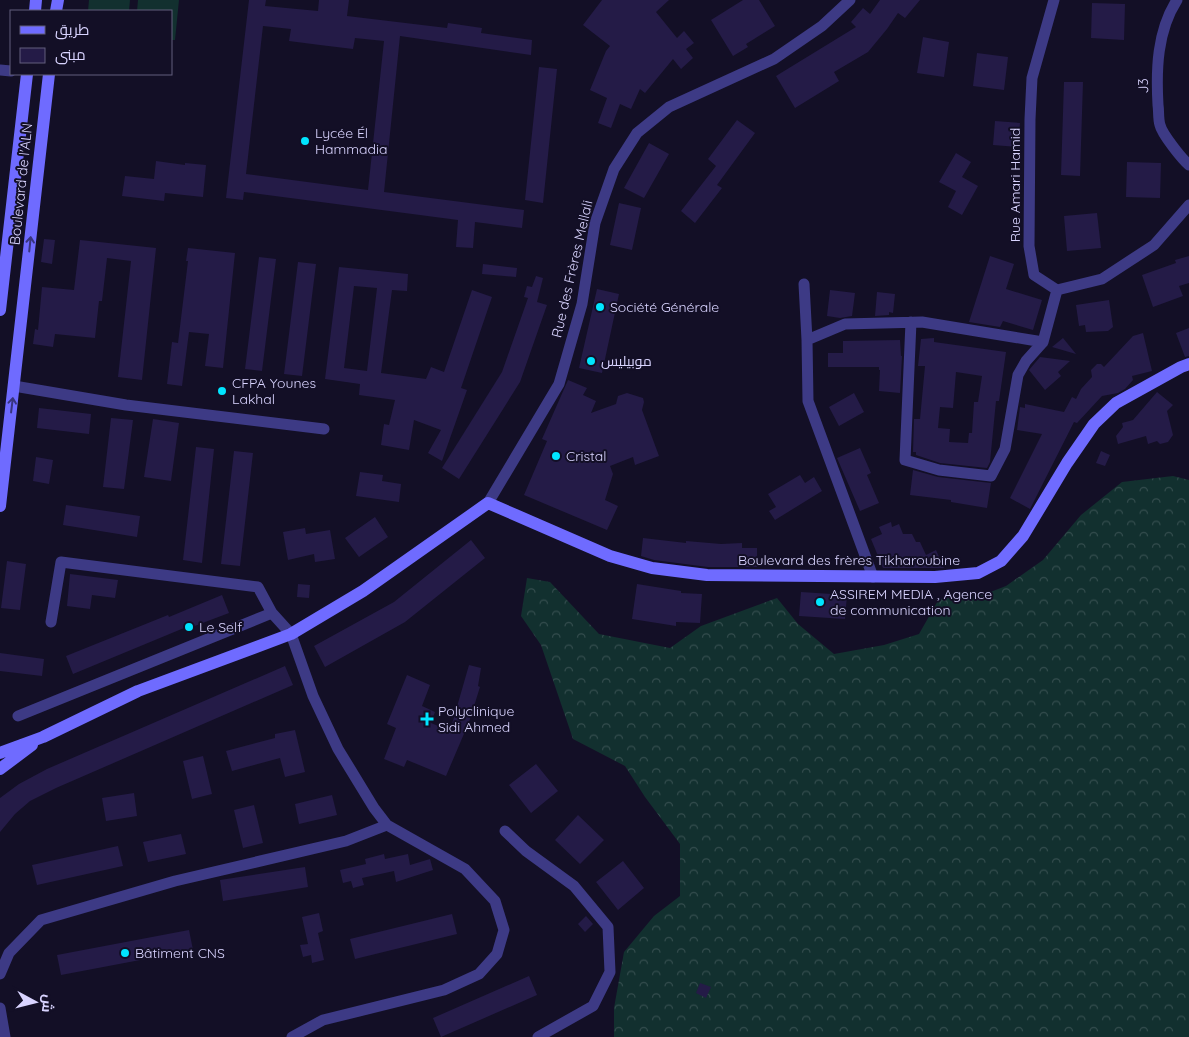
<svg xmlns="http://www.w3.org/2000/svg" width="1189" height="1037" font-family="Quicksand,Cairo,sans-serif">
  <defs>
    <pattern id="forest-crowns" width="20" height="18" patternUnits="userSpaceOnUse" patternTransform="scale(1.25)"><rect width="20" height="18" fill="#12302f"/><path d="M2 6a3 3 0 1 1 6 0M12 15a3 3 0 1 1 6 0" fill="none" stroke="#344d4e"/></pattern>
  </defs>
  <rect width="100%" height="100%" fill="#130f26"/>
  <!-- green -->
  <path fill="#12302f" d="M89 0H130L129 11H88Z
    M138 0H179L175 40H171V11H137Z"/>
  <!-- forest -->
  <path fill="url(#forest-crowns)" d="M1173 476 1189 480V1037H614V1008L624 952 654 916 680 896V844L645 797 625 766 573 739 541 645 521 616 527 578 550 582 599 634 670 648 701 626 777 598 798 624 834 654 884 645 919 634 939 599 956 597 980 596 1006 586 1043 560 1081 515 1122 482Z"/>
  <!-- building -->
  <path fill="#241b47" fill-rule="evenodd" d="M249 0H266L265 6 318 11 319 0H349L347 16 447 28 448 23 482 28 481 33 532 40 531 55 400 36 384 192 524 210 522 228 475 222 473 248 456 247 458 220 244 192 243 200 226 198ZM263 26 291 29 289 41 320 45 353 49 355 38 384 41 368 190 246 174Z
    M602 0H669L656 12 677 38 684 31 694 43 686 49 693 58 681 69 673 59 645 93 640 89 631 109 620 104 611 128 598 123 607 98 590 90 606 51 610 46 583 25Z
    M743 0H759L775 26 746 44 748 47 733 56 711 20Z
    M880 0H920L905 18 898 13 887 29 868 52 834 72 839 81 795 108 776 76 856 27 851 22 863 8 870 14Z
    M1092 3 1125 4 1124 40 1091 38Z
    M923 37 949 42 944 77 917 73Z
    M977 53 1008 57 1004 90 973 86Z
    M539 67 557 69 543 203 525 200Z
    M1064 82H1083L1080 176 1061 175Z
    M737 120 755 133 717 185 722 188 695 223 681 211 716 166 708 159Z
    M995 121 1020 123 1018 147 993 145Z
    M649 143 669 154 644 198 624 188Z
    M956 153 971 162 962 177 978 186 962 215 948 207 956 191 939 182Z
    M156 161 185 165V163L206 165 203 197 165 193 164 201 122 196 125 176 154 179Z
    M1127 162 1161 163 1160 198 1126 197Z
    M619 203 641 208 632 250 610 245Z
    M1097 213 1101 248 1067 251 1064 216Z
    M44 239 55 240 52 264 41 262Z
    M80 240 156 248 142 380 118 377 131 261 107 258 102 301H99L95 338 55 334 53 347 33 344 35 329 38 330 42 287 74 290Z
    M188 248 235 253 223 368 205 366 209 334 189 332 182 386 167 384 172 342 178 343 188 261H186Z
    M990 256 1014 264 1006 289 1042 300 1033 330 1003 321 1000 327 969 322Z
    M1189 256V283L1179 286 1183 296 1153 307 1142 275 1176 263 1175 260Z
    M259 257 276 259 262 371 245 369Z
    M298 262 316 264 302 376 284 374Z
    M483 264 517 268 516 277 482 274Z
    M339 267 408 274 407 291 392 290 381 373 426 379 431 367 444 372 472 290 492 297 461 388 467 390 442 461 428 453 441 430 414 420 409 450 381 445 384 424 389 425 395 400 359 395 360 384 325 379ZM354 286 377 288 367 371 344 368Z
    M536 276 543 278 537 302 547 305 520 382 459 479 442 468 502 372 528 298 524 297 527 286 532 287Z
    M597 289 619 294 602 373 579 368Z
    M830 290 855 293 852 316 840 318 827 316Z
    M877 292 895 294 893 313 889 312V315L875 316Z
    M1109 300 1113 327 1108 331 1086 332 1085 325 1079 326 1076 305Z
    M1189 328V356L1185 357 1176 333Z
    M1143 333 1152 371 1132 376 1133 380 1125 389 1118 393 1102 396 1077 423 1074 422 1030 509 1010 498 1042 434 1017 430 1020 407 1025 408V404L1064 412 1072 397 1076 399 1081 389 1092 377 1091 370 1097 364H1101L1104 367 1133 336Z
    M934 338V342L1006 352 999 401H996L990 462 987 468 940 463 916 455V452H913L914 419H920L925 366H918L921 339ZM956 372 982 376 978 402H974L972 433H969L968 443 949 442 950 429 938 428 940 407 953 408Z
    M1063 338 1076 354 1052 347Z
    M900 340 901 356H902L900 393 879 391 880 370H879V367H828V353H843V341Z
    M1040 357 1070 361 1058 372 1061 376 1045 390 1029 370Z
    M568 380 587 388 583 395 596 401 591 413 616 404 618 396 627 393 643 398 644 402 642 410 659 456 635 465 633 457 610 466 613 474 605 500 618 506 607 530 524 495 547 441 542 439Z
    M1157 392 1173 405 1167 411 1173 435 1168 442 1160 444 1157 441 1148 444 1146 436 1118 444 1116 436 1123 427 1122 423 1133 420Z
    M854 393 864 412 839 426 829 407Z
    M39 408 91 414 89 434 37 428Z
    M111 418 133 420 124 489 103 487Z
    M153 419 179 423 171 481 144 477Z
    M196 447 214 449 202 563 183 560Z
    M860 448 871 473 867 475 879 503 860 511 837 458Z
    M234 451 253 453 240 566 221 564Z
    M1101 451 1110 455 1105 466 1096 463Z
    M36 457 53 460 49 484 33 481Z
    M913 470 938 477 991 483 987 508 951 502V500L910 495Z
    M360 472 383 475 382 481 401 484 399 502 356 496Z
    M800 475 805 483 814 477 822 491 775 520 769 511 776 507 768 494Z
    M66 505 140 516 137 537 63 525Z
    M375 517 388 537 359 557 345 538Z
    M891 522 892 527 899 524 903 534H912L916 542H920L926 555 936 550 944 568H883L871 539 882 534 879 527Z
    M305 528 306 534 330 530 335 559 315 562 314 554 288 560 283 532Z
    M643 538 686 543V541L721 544 742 543V548H757V567H708L654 560 641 556Z
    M471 540 485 558 405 622 325 667 314 646 394 602Z
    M7 561 26 564 20 610 1 608Z
    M70 574 118 580 115 598 92 595 90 609 67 606Z
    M298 584 310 585 309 598 297 597Z
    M637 584 681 591V593L702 594 700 623 676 622V626L632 619Z
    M801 592 847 595 845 619 799 616Z
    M222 595 229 613 184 630V628L73 674 66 656 168 615 169 617Z
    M0 653 44 659 42 676 0 671Z
    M469 665 481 668 478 686 480 687 469 722 446 776 407 760 404 767 384 759 396 728 387 724 407 675 430 685 422 706 435 712 431 723 450 731Z
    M285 666 293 685 56 788 30 801 15 814 0 832V798L19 784 47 769Z
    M295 730 305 772 285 777 280 758 232 771 226 751 275 738V734Z
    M203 756 212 794 192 799 183 761Z
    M536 764 558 791 531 813 509 785Z
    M134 793 137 816 106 821 102 798Z
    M332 795 337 815 299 824 295 804Z
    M254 805 263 843 243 848 234 810Z
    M578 815 604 840 580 864 555 840Z
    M181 834 186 854 148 862 143 842Z
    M118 846 123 866 37 885 32 865Z
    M384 854 385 859 408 854 410 865 430 859 433 870 396 882 394 871 362 878 364 885 353 888 351 881 343 883 340 870 366 864 365 859Z
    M623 861 644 888 618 910 596 882Z
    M305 867 308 887 223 901 220 880Z
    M319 913 323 931 318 933 324 960 312 963 311 955 303 957 300 945 308 944 302 917Z
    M452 914 457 934 355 959 350 939Z
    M586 916 593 924 585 932 578 924Z
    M189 930 193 950 61 975 57 955Z
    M529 976 537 995 441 1037 433 1018Z
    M700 983 711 987 706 998 696 993Z"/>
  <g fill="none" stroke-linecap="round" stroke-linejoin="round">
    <!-- street -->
    <path stroke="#3d3a85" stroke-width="11" d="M1054 0 1032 78 1030 119 1029 246 1034 275 1057 290 1102 279 1154 245 1189 205
      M1177 0C1157 31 1156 70 1158 105 1159 111 1158 119 1160 125 1162 134 1182 159 1189 165
      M0 70 11 71
      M804 284 807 340
      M911 322 905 460 939 470 991 476 1005 449 1018 375 1026 361 1043 342
      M14 386 126 405 324 429
      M488 503 559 384 582 304 595 223 614 169 637 133 669 107 774 59 822 26 850 0
      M873 577 808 401 807 340 845 324 922 322 1043 342 1057 290
      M51 622 61 562 258 587 272 613 291 634 313 696 338 749 374 808 387 825 465 869 495 901 504 930 497 954 479 974 444 990 323 1020 292 1037
      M18 716 272 613
      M505 831 526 851 574 886 608 927 610 972 593 1006 538 1037
      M0 974 9 953 41 920 175 881 346 841 387 825
      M0 1008 5 1037"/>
    <!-- secondary -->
    <path stroke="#6f6bff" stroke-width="12" d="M35 11 36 0
      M56 11 58 0
      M0 310 27 74
      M0 506 49 74
      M0 753 43 737 138 691 291 634 363 591 488 503 610 556 652 568 707 575 935 577 978 573 1001 561 1023 536 1067 463 1094 424 1116 403 1181 367 1189 364
      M0 769 32 745"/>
  </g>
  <!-- one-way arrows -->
  <defs><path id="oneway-shaft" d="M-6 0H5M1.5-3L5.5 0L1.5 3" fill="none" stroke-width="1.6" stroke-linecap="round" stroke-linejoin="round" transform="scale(1.25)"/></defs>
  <g stroke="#38347d">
    <use href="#oneway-shaft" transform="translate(30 244) rotate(-84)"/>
    <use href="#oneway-shaft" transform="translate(12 405) rotate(-83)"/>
  </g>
  <!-- markers -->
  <g fill="#00e5ff" stroke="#130f26" stroke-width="2">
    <circle cx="305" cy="141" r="5"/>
    <circle cx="600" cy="307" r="5"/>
    <circle cx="591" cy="361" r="5"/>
    <circle cx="222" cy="391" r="5"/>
    <circle cx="556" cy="456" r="5"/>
    <circle cx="820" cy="602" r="5"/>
    <circle cx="189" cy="627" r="5"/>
    <path d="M424.5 711.5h5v5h5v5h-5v5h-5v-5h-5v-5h5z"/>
    <circle cx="125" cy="953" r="5"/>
  </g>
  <g text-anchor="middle" stroke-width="4" stroke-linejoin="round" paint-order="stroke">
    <!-- street labels -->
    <g font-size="14" fill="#d9d4ff" stroke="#130f26">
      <text transform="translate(1143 86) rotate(-91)" y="5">J3</text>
      <text transform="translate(21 184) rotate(-84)" y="5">Boulevard de l'ALN</text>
      <text transform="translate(1015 185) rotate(-90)" y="5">Rue Amari Hamid</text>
      <text transform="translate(572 269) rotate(-77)" y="5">Rue des Frères Mellali</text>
      <text x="849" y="565">Boulevard des frères Tikharoubine</text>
    </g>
    <!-- poi labels -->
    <g font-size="14" fill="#d9d4ff" stroke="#130f26" text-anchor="start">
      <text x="315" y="138">Lycée Él<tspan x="315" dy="16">Hammadia</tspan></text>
      <text x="610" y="312">Société Générale</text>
      <text x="601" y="366">موبيليس</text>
      <text x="232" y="388">CFPA Younes<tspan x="232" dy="16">Lakhal</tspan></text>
      <text x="566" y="461">Cristal</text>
      <text x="830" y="599">ASSIREM MEDIA , Agence<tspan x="830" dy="16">de communication</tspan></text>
      <text x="199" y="632">Le Self</text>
      <text x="438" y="716">Polyclinique<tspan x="438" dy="16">Sidi Ahmed</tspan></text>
      <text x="135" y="958">Bâtiment CNS</text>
    </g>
  </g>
  <!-- legend -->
  <rect x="10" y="10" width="162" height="65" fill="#130f26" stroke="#625e7d"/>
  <rect x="20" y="26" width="25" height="8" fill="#6f6bff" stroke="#625e7d"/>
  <text x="55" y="35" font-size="15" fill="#d9d4ff">طريق</text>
  <rect x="20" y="48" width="25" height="15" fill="#241b47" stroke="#625e7d"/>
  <text x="55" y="60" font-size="15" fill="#d9d4ff">مبنى</text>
  <!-- north arrow -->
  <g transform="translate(35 1002) rotate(97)" stroke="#130f26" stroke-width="4" paint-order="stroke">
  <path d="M0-4L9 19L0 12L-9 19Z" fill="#d9d4ff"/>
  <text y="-8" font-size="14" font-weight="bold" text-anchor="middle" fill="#d9d4ff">ش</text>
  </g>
</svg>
